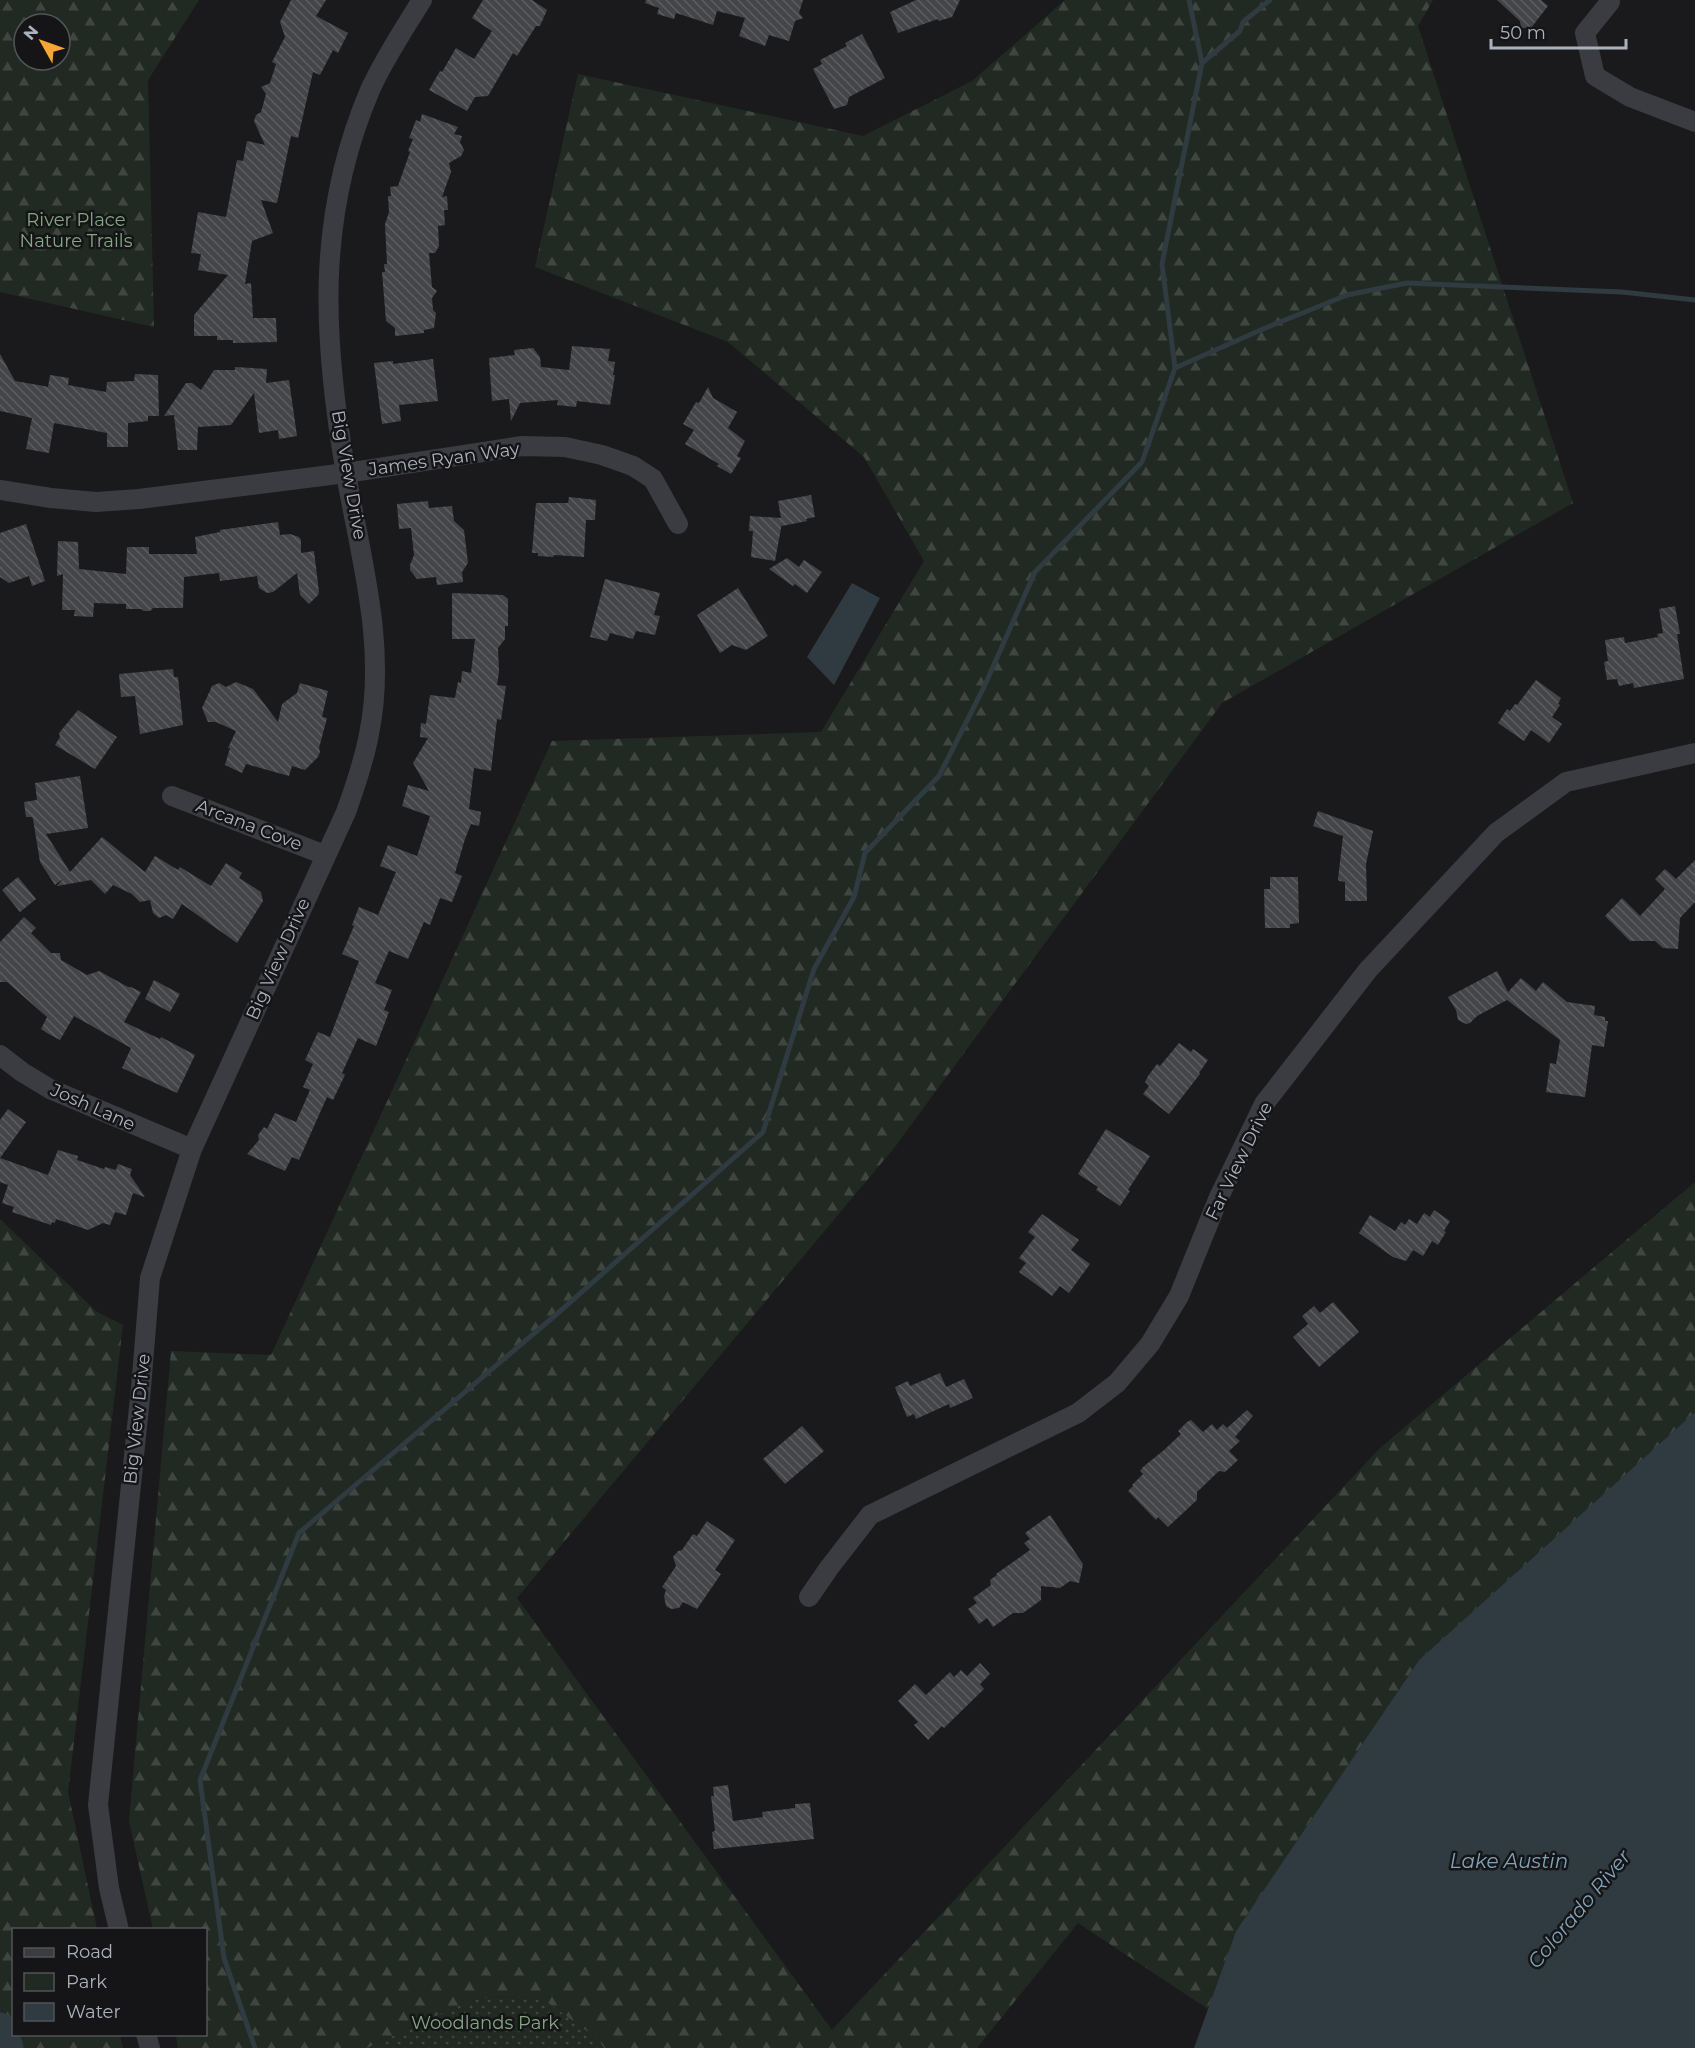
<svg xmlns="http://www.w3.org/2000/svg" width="1695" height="2048" font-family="Montserrat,sans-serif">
  <defs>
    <pattern id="green-dots" width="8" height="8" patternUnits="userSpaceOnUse" patternTransform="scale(1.5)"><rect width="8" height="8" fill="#212a22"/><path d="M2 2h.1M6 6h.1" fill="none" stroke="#3f4640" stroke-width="1.8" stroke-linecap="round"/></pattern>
    <pattern id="forest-firs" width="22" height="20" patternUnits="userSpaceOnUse" patternTransform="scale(1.5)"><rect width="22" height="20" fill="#212a22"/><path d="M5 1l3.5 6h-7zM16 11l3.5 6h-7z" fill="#3f4640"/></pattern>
    <pattern id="building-back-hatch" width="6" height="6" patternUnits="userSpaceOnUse" patternTransform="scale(1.5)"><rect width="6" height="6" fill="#444549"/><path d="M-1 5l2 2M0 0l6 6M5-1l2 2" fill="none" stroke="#5c5d61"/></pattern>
  </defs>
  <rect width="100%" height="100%" fill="#1a1a1c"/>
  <!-- green -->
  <path fill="url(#green-dots)" d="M541 1997 599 2039 604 2048H367L474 1998Z"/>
  <!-- forest -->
  <path fill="url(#forest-firs)" fill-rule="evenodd" d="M0 0H199L148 80 154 327 0 292ZM24 24H60V60H24Z
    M1065 0H1433L1418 26 1573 503 1222 703 894 1148 517 1598 832 2030 1380 1448 1695 1182V1412L1419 1660 1236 1931 1208 2009 1078 1923 977 2048H604L598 2039 540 1997 474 1998 367 2048H178L176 2035 206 2034V1930L153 1929 129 1821 171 1351 271 1355 552 741 821 732 924 561 864 457 728 342 535 267 578 74 863 136 972 81Z
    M0 1219 97 1312 123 1325 68 1792 97 1929 14 1930V2034L120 2035 123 2048H0Z"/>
  <!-- water -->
  <path fill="#2f3a41" d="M852 583 880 598 834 685 807 657Z
    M1695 1412V2048H1194L1236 1931 1419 1660Z"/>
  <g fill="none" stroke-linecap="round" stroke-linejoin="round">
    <!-- stream -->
    <path stroke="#2f3a41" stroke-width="5" d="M1189 0 1202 63
      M1175 368 1162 264 1202 63 1240 31 1243 22 1270 0
      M255 2048 224 1958 200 1780 299 1533 558 1313 763 1132 814 969 854 897 865 853 939 776 984 687 1035 572 1142 462 1175 368 1263 329 1347 295 1407 283 1622 292 1695 300"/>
    <!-- river -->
    <path stroke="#2f3a41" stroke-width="33" d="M0 2029 7 2048"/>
  </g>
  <!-- building -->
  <path fill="url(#building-back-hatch)" d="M291 0H326L316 16 348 33 338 53 333 50 320 75 313 72 298 138 291 136 277 203 261 200 273 233 252 241 245 284 251 283 253 318H276L277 342 233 343V340H217V336H194V315L228 275 198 270 201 254 191 253 198 212 226 217 237 160 243 161 247 141 265 145 254 121 256 115 261 112 266 94 261 87 270 83 276 64 272 62 285 37 280 22Z
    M483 0H532L547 10 540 26H536L517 56 513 53 488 96 475 97 467 111 429 90 440 71 442 72 456 48 474 59 492 31 472 18Z
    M646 0H803L799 13 803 18 795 21 789 41 769 35 765 46 739 36 745 18 717 11 713 25 676 13 674 19 657 14 659 8 645 3Z
    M916 0H960L952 17 939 21 938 19 898 33 890 12Z
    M1497 0H1541L1548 6 1531 28H1521L1520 21Z
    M862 34 885 78 849 97 847 105 834 109 813 69 822 64 820 60 847 46 845 43Z
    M422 114 458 127 454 134 462 136 460 142 464 150 461 156 449 163 451 172 442 197 447 196 448 210H444L445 225 438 226 439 246 435 253H429L432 287 437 291 432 298 433 310 436 313 434 328 424 330V333L395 336V328L386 321 382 272H385L384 264H387L385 224 389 212 388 196H391L390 187 398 186 410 152 408 151 413 139 409 138 416 120 420 122Z
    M572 346 610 349 608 361 615 362 613 375H615L610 405 577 401 576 407 557 405 558 400 520 403 511 421 509 399 492 401 489 358 515 355 514 350 533 348 540 357 541 367 569 370Z
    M0 354 15 381 44 386 48 387 50 375 69 378 68 385 106 392 107 382 134 381 135 374 158 375 159 416H148V421L128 423V447H107V433L54 423 49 453 26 449 32 418 0 411Z
    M433 359 438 401 399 405 401 421 382 424 374 363 393 361V364Z
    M235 367 267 369 266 383 289 380 297 436 279 439 278 430 259 433 254 393 231 425 198 427 197 450H178L174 415 164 416 186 383H192L201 390 214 370H235Z
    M708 387 713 398 737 412 728 428 745 441 737 456 741 458 731 474 717 466 719 464 685 444 694 430 683 424 696 402 699 403Z
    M811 495 815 517 806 519 807 521 782 526V523L775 561 751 557 753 531H749L750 516 781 518 778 501Z
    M569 497 596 500 595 520H586L584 557 554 555 553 557 538 556V553H532L536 503H568Z
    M428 501 429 508 452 506 454 521 464 530 468 563 462 572 463 582 437 585 436 577 417 579 410 570V565L414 555 411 528 399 529 397 504Z
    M278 522 280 535 290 534 299 537 301 540V553L314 551 319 592 318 595 309 604 300 595 297 573 273 592 267 593 259 588 257 576 220 581 219 573 184 577 183 608H153L150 611H144L141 609H126V604L94 603 93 617 74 616 75 610H62L63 574 57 576 58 541 78 542 79 569 126 574 127 547H149V554H197L195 537 220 532V530Z
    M26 524 45 581 32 586 29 576 9 583 0 577V533Z
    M787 558 799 567 804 560 822 572 807 593 795 584 793 586 769 569Z
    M605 579 660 593 654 615 660 616 655 635 636 631 633 639 610 633 607 641 590 637Z
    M738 588 768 636 746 650 732 645 720 653 697 615Z
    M452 593 503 595 508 599V626H505V639L498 648 499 672 497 685 506 686 501 720 497 719 491 771 474 768 469 809 481 812 479 826 471 824 465 839 455 873 462 876 452 902 440 898 430 925 424 922 408 959 389 951 375 983 392 990 384 1010 389 1012 376 1046 358 1038 342 1073 345 1075 333 1100 327 1097 299 1160 292 1157 285 1171 247 1154 259 1140 258 1135 264 1127 267 1129 275 1113 296 1122 310 1090 303 1087 313 1064 305 1060 318 1032 330 1037 359 961 342 954 354 926 352 925 359 907 378 915 396 872 380 866 388 845 417 856 430 816 402 806 408 785 429 791 413 763 428 738 420 737 421 723 426 724 430 695 455 698 458 682 461 683 462 671 471 673 475 639H452Z
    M1675 606 1680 634H1677L1684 679 1634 688 1633 683 1619 686 1617 679 1607 680 1604 662 1608 661 1605 640 1624 637 1625 643 1658 637 1657 634 1663 633 1659 609Z
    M173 669 174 677H178L183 725 140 734 135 696 121 697 119 674Z
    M1536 680 1561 698 1558 704 1560 705 1552 717 1562 724 1549 743 1531 730 1524 741 1498 723 1507 709 1510 711 1515 704 1517 705Z
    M236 682 253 689 278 722 282 704 297 693 300 683 328 691 322 717 327 718 319 748 320 752 318 757 305 770 292 766 289 776 246 764 242 773 225 765 230 748H228L236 731 216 722H208L202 708 212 686 219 683 226 687Z
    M78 710 117 737 95 769 55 745 60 737 59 733Z
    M80 776 88 828 46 834 70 872 102 837 145 872 155 856 178 870 180 867 211 886 226 863 242 873 239 878 261 892 263 901 237 943 182 904 173 919 166 915 159 918 153 913 150 900 140 902 132 894 113 885 105 894 91 880 57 886 63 879 55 885 40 862 33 819 32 817H26L24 802 37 800 35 783Z
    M1318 811 1373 831 1366 864 1367 901H1345V882L1339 881 1338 879 1343 836 1313 826Z
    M1695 860V902L1680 918 1678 949 1663 948 1655 941H1630L1605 916 1622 898 1640 916 1665 889 1655 879 1665 869 1676 879Z
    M18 877 36 899 20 912 2 890Z
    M1270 877H1298L1299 923 1290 924V928H1265L1264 889H1270Z
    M24 917 36 928 31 933 51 953H60L61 960 87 975 99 971 128 987H131L141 992 124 1022 160 1039 161 1037 195 1055 177 1093 122 1068 131 1048 74 1016 60 1040 47 1033 41 1029 47 1017 7 982H0V942Z
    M1497 971 1508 992 1521 978 1536 991 1543 982 1567 1002 1595 1006 1594 1015 1605 1017V1021H1608L1604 1047 1592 1045 1585 1097 1546 1092 1550 1063 1556 1064 1560 1040 1507 1000 1477 1016 1470 1023 1466 1024 1458 1020 1456 1010 1448 997Z
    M154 980 180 994 170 1012 145 999Z
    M1179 1043 1191 1052 1193 1049 1208 1060 1199 1073 1200 1074 1169 1114 1143 1094 1149 1086 1145 1082 1148 1076 1157 1064 1160 1066Z
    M8 1109 26 1122 0 1158 48 1175 58 1150 78 1156 77 1160 104 1169 105 1167 116 1170 118 1164 132 1169 130 1175 145 1197 133 1193 126 1215 115 1212 110 1225 103 1223 88 1230 56 1219 55 1223 52 1222 51 1225 12 1212 14 1207 2 1203 8 1185 0 1182V1120Z
    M1106 1129 1150 1156 1128 1190 1130 1191 1120 1206 1096 1190 1098 1187 1078 1174Z
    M1434 1210 1450 1221 1444 1231 1446 1232 1438 1245 1432 1241 1423 1256 1413 1250 1406 1261 1393 1257 1359 1233 1370 1215 1395 1231 1401 1222 1405 1225 1409 1219 1417 1224 1424 1213 1430 1217Z
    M1042 1214 1079 1240 1071 1250 1090 1264 1069 1293 1060 1286 1052 1296 1019 1272 1026 1263 1019 1258 1035 1237 1028 1232Z
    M1333 1302 1359 1332 1319 1367 1293 1337 1308 1324 1302 1316 1314 1306 1320 1313Z
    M940 1373 946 1387 964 1379 973 1398 950 1408 949 1404 916 1419 914 1414 907 1417 895 1387 908 1381 910 1386Z
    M1247 1410 1253 1416 1235 1437 1240 1441 1229 1451 1238 1460 1225 1472 1219 1471 1197 1492V1500L1168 1527 1158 1517 1156 1520 1128 1491 1133 1486 1132 1485 1143 1474 1140 1471 1143 1467 1164 1450 1181 1434 1178 1431 1187 1422 1191 1420 1203 1432 1212 1424 1217 1430 1223 1424 1227 1428Z
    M802 1426 824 1451 785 1484 763 1459Z
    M1050 1515 1083 1564 1079 1583 1070 1581 1060 1588 1041 1586V1600L1023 1613H1013L993 1627 987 1618 979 1624 968 1609 977 1603 973 1598 991 1585 990 1580 997 1575 996 1574 1030 1550 1024 1543 1030 1539 1025 1533Z
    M707 1521 735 1540 715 1570 721 1574 697 1609 683 1602 679 1608 671 1609 666 1606 664 1596 666 1590 662 1587 676 1566 673 1557 678 1551 682 1550 693 1534 697 1536Z
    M980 1663 990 1674 980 1684 984 1689 944 1728 942 1726 928 1740 914 1725 918 1722 898 1701 915 1684 926 1695 950 1672 954 1677 961 1670 967 1676Z
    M728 1785 733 1821 763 1817 762 1812 795 1808V1804L810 1803 814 1839 714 1849 712 1832 715 1831 711 1796H714L713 1787Z"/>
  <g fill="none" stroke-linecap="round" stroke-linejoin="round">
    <!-- minor -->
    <path stroke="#3a3c41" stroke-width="20" d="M1610 2 1585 33 1595 76 1630 97 1695 122
      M0 490 51 498 96 502 139 499 346 473 522 446 565 447 602 455 633 466 653 479 678 524
      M172 796 325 855
      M0 1055 22 1072 50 1089 192 1149
      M809 1597 829 1568 870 1515 1078 1413 1117 1383 1150 1344 1179 1296 1219 1197 1264 1104 1368 970 1496 833 1566 782 1695 753
      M119 1930 109 1888 98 1805 141 1388 150 1278 192 1149 346 812C355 787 364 761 369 734 387 647 361 559 346 474 323 340 315 219 370 90 384 59 404 29 422 0
      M146 2034 150 2048"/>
  </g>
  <g text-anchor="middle" stroke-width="5" stroke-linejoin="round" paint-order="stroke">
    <!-- park labels -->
    <g font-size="18" fill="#83a782" stroke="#151517">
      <text x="76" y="226">River Place<tspan x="76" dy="21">Nature Trails</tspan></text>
      <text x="485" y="2029">Woodlands Park</text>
    </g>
    <!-- street labels -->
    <g font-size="18" fill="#acb2bc" stroke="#151517">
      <text transform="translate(444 459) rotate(-8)" y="6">James Ryan Way</text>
      <text transform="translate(349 475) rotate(80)" y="6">Big View Drive</text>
      <text transform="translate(249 825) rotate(21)" y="6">Arcana Cove</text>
      <text transform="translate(278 959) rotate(-66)" y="6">Big View Drive</text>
      <text transform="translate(93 1107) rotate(24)" y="6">Josh Lane</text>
      <text transform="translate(1239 1161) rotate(-64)" y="6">Far View Drive</text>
      <text transform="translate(137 1419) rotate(-84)" y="6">Big View Drive</text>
    </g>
    <!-- water labels -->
    <g font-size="20" font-style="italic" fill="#82a3b7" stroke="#151517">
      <text x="1509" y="1868">Lake Austin</text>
      <text transform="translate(1579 1909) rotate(-50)" y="7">Colorado River</text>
    </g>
  </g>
  <!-- legend -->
  <rect x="12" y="1928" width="195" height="108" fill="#151517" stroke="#515459" stroke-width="1.5"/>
  <rect x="24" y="1948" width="30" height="9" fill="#3a3c41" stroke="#515459" stroke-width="1.5"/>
  <text x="66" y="1958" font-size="18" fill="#acb2bc">Road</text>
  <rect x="24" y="1973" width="30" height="18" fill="#212a22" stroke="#515459" stroke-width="1.5"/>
  <text x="66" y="1988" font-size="18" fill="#acb2bc">Park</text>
  <rect x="24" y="2003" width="30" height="18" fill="#2f3a41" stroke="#515459" stroke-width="1.5"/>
  <text x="66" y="2018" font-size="18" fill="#acb2bc">Water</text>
  <!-- north arrow -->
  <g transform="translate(42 42) rotate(310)"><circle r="28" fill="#151517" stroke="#515459" stroke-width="1.5"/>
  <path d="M0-4.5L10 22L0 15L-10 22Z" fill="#f8a536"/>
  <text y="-9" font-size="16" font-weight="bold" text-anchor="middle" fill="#acb2bc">N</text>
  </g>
  <!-- scale -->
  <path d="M1491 39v9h135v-9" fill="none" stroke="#acb2bc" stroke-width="3"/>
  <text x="1500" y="39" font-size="18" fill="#acb2bc" stroke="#151517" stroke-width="4.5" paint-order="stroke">50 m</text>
</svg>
